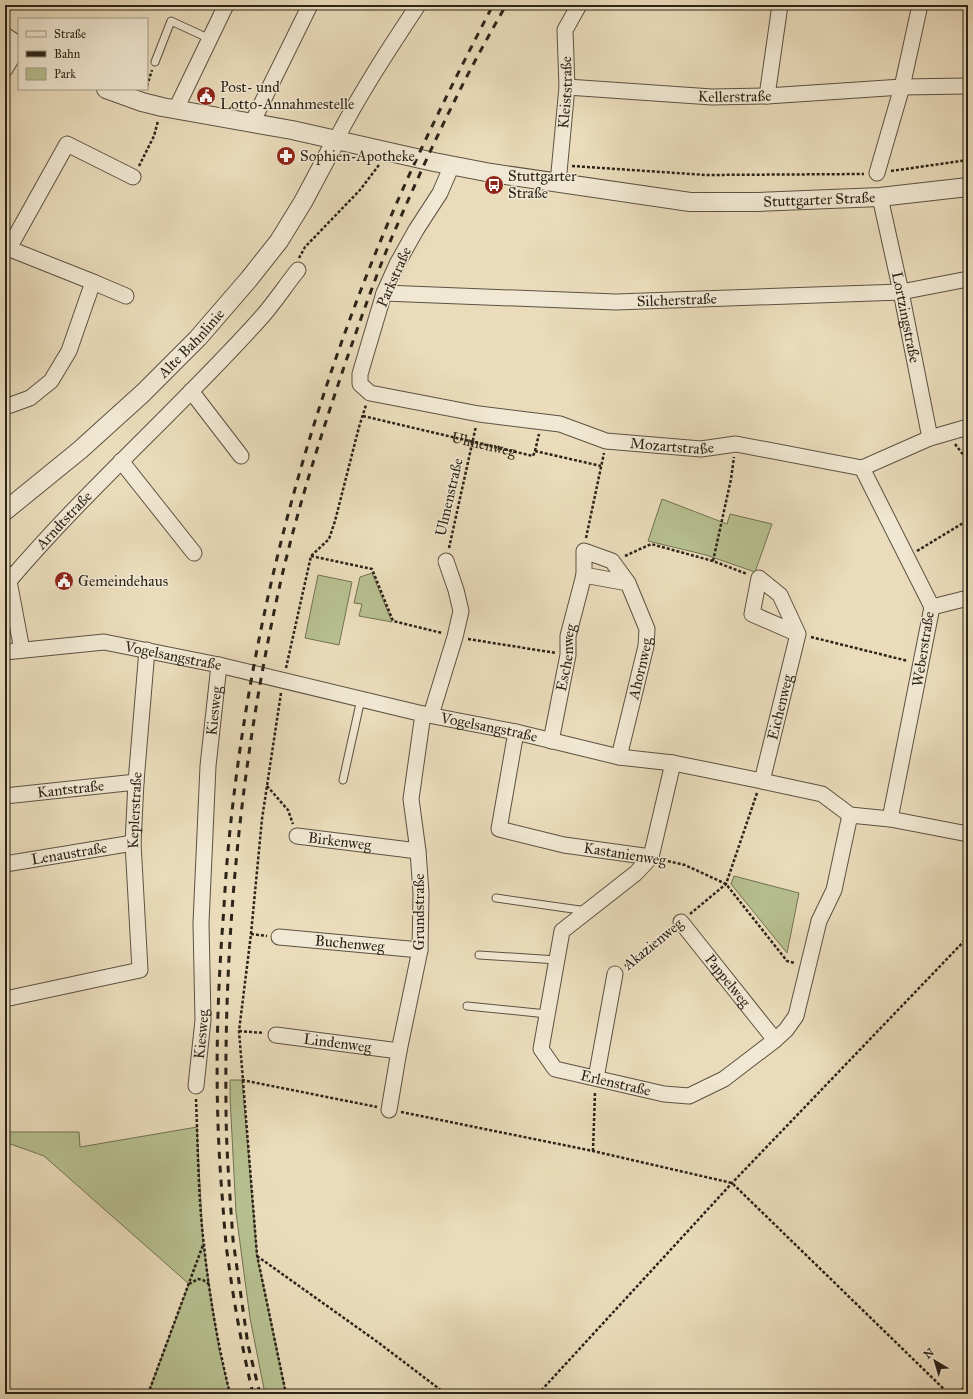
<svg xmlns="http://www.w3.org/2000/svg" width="973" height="1399" font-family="'IM FELL Great Primer',serif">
  <rect width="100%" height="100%" fill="#eadcbb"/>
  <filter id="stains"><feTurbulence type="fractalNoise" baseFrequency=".005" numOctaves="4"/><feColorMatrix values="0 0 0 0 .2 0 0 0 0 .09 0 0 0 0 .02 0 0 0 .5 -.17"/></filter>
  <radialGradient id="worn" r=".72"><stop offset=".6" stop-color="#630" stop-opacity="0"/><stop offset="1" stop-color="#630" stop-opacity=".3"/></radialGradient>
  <!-- green -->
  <path fill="#b7c090" stroke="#727254" d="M662 499 727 524 730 514 772 524 755 572 706 555 648 541Z
    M372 573 392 622 359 616 362 604 354 603 360 577Z
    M318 575 352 582 339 645 305 638Z
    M734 876 799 893 787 953 731 884Z
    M230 1080H242L257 1255 286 1394H265L250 1318 236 1213 230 1097Z
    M197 1127 203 1244 219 1350 230 1394H148L189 1284 44 1156 5 1142V1132H79L80 1147Z"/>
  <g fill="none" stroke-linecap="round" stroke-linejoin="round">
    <defs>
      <path id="service" d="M155 62 171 21 210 39
        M343 780 361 699
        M496 898 587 911
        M479 955 557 960
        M467 1006 547 1014"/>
      <g id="minor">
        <path d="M5 69 19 46"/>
        <path id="s2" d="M567 87 712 97 767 96 902 87 968 86"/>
        <path d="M767 96 780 5"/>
        <path d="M176 109 226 5"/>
        <path d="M252 123 310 5"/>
        <path d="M336 140C360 93 389 49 418 5"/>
        <path id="s3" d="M452 165 440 193 416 230 397 264 384 293 360 374V384L370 393 479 414 560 424 606 441 701 449 736 444 862 468 930 438 968 427"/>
        <path d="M877 173 902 87 920 5"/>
        <path id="s4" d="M558 183 567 87 565 30 579 5"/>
        <path id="s5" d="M880 197 901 292 930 438"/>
        <path d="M5 247 93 282 69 351 51 381 30 398 5 407"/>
        <path d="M9 248 67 144 133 177"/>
        <path d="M93 282 126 296"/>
        <path id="s6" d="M384 293 616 302 901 292 968 279"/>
        <path d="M191 391 241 456"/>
        <path d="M121 461 194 553"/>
        <path d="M862 468 932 607 890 819"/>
        <path d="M5 572 9 581 22 650"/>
        <path id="s7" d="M9 581C87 489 178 410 259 320 273 305 285 286 298 270"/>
        <path d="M932 607 968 598"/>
        <path id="s8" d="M5 652 104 642 219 665 423 714 516 732 619 757 673 763 762 781 822 794 850 815 890 819 968 834"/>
        <path d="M431 715 455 637 461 611 456 590 446 561"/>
        <path d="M516 732 499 829 564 845 651 857"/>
        <path id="s9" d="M551 741 568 655V636L584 575"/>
        <path id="s10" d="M619 757 646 646 647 629 628 583 612 561 584 551V575L628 583"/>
        <path id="s11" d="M673 763 651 857 636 873 562 931 541 1049 555 1069 664 1094 689 1096 724 1079 775 1040 786 1030 796 1016 819 921 834 890 850 815"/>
        <path id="s12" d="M762 781 798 634 780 595 759 578 752 614 798 634"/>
        <path id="s13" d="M5 796 136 782"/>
        <path id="s14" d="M297 836 418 851"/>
        <path id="s15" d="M5 864 133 843"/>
        <path id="s16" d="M681 922 775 1040"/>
        <path id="s17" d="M279 937 420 950"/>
        <path id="s18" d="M5 999 140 970 133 843 136 782 147 650"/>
        <path id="s19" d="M276 1035 399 1051"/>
        <path d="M596 1078 615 974"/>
        <path id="s20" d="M196 1086 203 1020 201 923 208 766 219 665"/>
        <path d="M389 1110 399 1051 420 950 421 893 418 851 411 799 423 714"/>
      </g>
      <g id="tertiary">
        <path d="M5 37 19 46"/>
        <path id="s21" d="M106 89 142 102 162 107 292 130 434 162 491 173 690 202H758L880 197 968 187"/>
        <path id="s22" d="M5 511 80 450 143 393 198 338 249 279 279 241 303 202 336 140"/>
      </g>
    </defs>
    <!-- service casing -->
    <use href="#service" stroke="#5c5242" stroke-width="9"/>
    <!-- minor casing -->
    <use href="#minor" stroke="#5c5242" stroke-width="17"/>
    <!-- tertiary casing -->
    <use href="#tertiary" stroke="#5c5242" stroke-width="20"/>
    <!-- path -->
    <g stroke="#2c2419" stroke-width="2.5" stroke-dasharray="3 2" stroke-linecap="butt">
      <path d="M67 5 71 8"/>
      <path d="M147 86 152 70"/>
      <path d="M139 166 154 136 158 121"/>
      <path d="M572 166 706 175 864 174"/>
      <path d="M891 171 968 160"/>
      <path d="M299 258 305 247 360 190 379 165"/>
      <path id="s1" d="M363 416 533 456 535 451 601 466"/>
      <path d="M955 444 968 461"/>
      <path d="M535 451 539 434"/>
      <path d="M586 538 604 453"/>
      <path d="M449 548 476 426"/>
      <path d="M917 551 968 520"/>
      <path d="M311 556 372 569 393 621 442 633"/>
      <path d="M625 556 651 544 713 561 747 574"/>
      <path d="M713 561 731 479 734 457"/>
      <path d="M811 637 908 661"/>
      <path d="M468 639 556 653"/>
      <path d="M286 668 311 556 329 539 335 521 359 427 366 405"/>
      <path d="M281 693 262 819 251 934 239 1031 257 1255 286 1394"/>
      <path d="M267 786 288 810 293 824"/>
      <path d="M663 860 685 865 726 884 787 961 795 963"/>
      <path d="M690 914 726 884 757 793"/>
      <path d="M251 934 267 936"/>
      <path d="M625 966 671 930"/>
      <path d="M239 1031 264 1033"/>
      <path d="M242 1080 377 1107"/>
      <path d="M196 1099C198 1148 198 1197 204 1245 209 1295 218 1345 230 1394"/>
      <path d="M401 1112 593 1151 732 1183 949 1394"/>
      <path d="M593 1151 595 1092"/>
      <path d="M257 1256 379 1343 446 1394"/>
      <path d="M189 1284 198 1279 203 1280 209 1284"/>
      <path d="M148 1394 203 1245"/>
      <path d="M538 1394 732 1183 968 937"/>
      <path d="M958 1394 968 1383"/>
    </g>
    <!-- service -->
    <use href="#service" stroke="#f1e8d3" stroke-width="7"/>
    <!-- minor -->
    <use href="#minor" stroke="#f1e8d3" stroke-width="15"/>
    <!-- tertiary -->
    <use href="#tertiary" stroke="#f1e8d3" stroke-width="18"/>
    <!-- rail -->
    <path stroke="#2c2419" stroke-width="3" stroke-dasharray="7 7" stroke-linecap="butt" d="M253 1394C243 1352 235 1309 229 1266 225 1242 224 1218 222 1194 215 1108 216 1021 222 934 224 910 225 886 227 862 245 652 298 442 378 247 412 164 452 84 493 5
      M260 1394 248 1345 233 1240C230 1195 226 1150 226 1105 224 929 242 752 281 580 298 507 321 435 345 364 360 321 375 278 392 237 412 191 432 146 454 102 470 69 488 37 506 5"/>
  </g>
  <!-- icons -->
  <defs>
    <symbol id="civic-disc" viewBox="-11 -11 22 22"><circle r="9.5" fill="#8f2418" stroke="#f1e8d3"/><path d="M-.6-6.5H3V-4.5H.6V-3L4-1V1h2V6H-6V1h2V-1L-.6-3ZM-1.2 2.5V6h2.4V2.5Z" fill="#fff"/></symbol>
    <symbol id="pharmacy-disc" viewBox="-11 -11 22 22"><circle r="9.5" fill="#8f2418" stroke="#f1e8d3"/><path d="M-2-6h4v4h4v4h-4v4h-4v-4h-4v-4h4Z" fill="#fff"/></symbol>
    <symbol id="bus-disc" viewBox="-11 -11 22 22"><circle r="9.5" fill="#8f2418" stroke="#f1e8d3"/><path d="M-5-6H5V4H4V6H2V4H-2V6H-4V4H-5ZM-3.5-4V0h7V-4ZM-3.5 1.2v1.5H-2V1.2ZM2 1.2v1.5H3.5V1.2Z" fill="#fff"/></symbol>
  </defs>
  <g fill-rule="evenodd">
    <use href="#civic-disc" x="195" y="85" width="22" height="22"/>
    <use href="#pharmacy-disc" x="275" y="145" width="22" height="22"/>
    <use href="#bus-disc" x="483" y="174" width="22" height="22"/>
    <use href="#civic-disc" x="53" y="570" width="22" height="22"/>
  </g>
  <g text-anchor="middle" stroke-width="3" stroke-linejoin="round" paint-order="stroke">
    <!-- poi labels -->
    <g font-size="15" fill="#2c2419" stroke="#f1e8d3" text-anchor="start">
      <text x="220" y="92">Post- und<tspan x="220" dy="17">Lotto-Annahmestelle</tspan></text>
      <text x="300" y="161">Sophien-Apotheke</text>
      <text x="508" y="181">Stuttgarter<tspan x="508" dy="17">Straße</tspan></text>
      <text x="78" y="586">Gemeindehaus</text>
    </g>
    <!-- street labels -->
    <g font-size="15" fill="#2c2419" stroke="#f1e8d3">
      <text dy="5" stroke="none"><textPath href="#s4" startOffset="91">Kleiststraße</textPath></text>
      <text dy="5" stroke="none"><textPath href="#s2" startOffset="168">Kellerstraße</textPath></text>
      <text dy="5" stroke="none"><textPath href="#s21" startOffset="725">Stuttgarter Straße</textPath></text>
      <text transform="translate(394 277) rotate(-66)" y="5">Parkstraße</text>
      <text dy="5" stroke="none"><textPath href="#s6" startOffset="293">Silcherstraße</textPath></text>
      <text dy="5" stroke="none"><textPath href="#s5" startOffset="123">Lortzingstraße</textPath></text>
      <text dy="5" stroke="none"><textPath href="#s22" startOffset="251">Alte Bahnlinie</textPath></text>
      <text dy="5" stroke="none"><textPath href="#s1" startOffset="124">Ulmenweg</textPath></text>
      <text dy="5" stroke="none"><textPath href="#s3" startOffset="561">Mozartstraße</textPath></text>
      <text transform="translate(449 497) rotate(-77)" y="5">Ulmenstraße</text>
      <text dy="5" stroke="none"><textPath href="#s7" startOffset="82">Arndtstraße</textPath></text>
      <text transform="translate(923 649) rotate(-81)" y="5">Weberstraße</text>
      <text dy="5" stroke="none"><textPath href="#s8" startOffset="170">Vogelsangstraße</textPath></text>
      <text dy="5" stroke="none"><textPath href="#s9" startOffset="85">Eschenweg</textPath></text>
      <text dy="5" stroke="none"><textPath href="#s10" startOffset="91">Ahornweg</textPath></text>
      <text dy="5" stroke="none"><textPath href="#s12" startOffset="76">Eichenweg</textPath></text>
      <text dy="5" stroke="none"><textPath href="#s20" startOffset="376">Kiesweg</textPath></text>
      <text dy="5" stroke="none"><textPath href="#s8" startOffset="494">Vogelsangstraße</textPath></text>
      <text dy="5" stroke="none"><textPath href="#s13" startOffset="66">Kantstraße</textPath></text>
      <text dy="5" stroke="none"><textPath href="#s18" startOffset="298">Keplerstraße</textPath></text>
      <text dy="5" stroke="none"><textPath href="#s14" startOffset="43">Birkenweg</textPath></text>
      <text dy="5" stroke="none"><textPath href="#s15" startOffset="65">Lenaustraße</textPath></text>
      <text transform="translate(625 854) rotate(9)" y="5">Kastanienweg</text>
      <text transform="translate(419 912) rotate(-90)" y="5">Grundstraße</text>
      <text dy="5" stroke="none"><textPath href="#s17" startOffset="71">Buchenweg</textPath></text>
      <text transform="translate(653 944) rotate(-39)" y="5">Akazienweg</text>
      <text dy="5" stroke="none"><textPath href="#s16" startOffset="75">Pappelweg</textPath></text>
      <text dy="5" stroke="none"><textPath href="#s20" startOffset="52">Kiesweg</textPath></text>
      <text dy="5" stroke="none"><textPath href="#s19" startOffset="62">Lindenweg</textPath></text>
      <text dy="5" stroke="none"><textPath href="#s11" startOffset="419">Erlenstraße</textPath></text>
    </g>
  </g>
  <!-- margin -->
  <rect width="973" height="1399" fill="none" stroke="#eadcbb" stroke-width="20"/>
  <rect x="6" y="6" width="961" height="1387" fill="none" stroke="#2c2419" stroke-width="2"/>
  <rect x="10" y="10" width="953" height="1379" fill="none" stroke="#2c2419"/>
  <!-- legend -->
  <rect x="18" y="18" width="130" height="72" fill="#f1e8d3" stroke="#a29a89"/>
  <rect x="26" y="31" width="20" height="6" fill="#f1e8d3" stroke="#a29a89"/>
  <text x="54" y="38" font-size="12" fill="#2c2419">Straße</text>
  <rect x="26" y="51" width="20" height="6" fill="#2c2419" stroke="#a29a89"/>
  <text x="54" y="58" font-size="12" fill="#2c2419">Bahn</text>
  <rect x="26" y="68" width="20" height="12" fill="#b7c090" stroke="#a29a89"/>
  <text x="54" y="78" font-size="12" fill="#2c2419">Park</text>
  <!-- north arrow -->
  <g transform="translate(935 1361) rotate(322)" stroke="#f1e8d3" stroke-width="3" paint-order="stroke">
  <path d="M0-3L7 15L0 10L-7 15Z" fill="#2c2419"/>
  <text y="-6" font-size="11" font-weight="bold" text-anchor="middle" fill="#2c2419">N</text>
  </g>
  <rect width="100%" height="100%" filter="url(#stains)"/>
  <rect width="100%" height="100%" fill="url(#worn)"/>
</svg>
